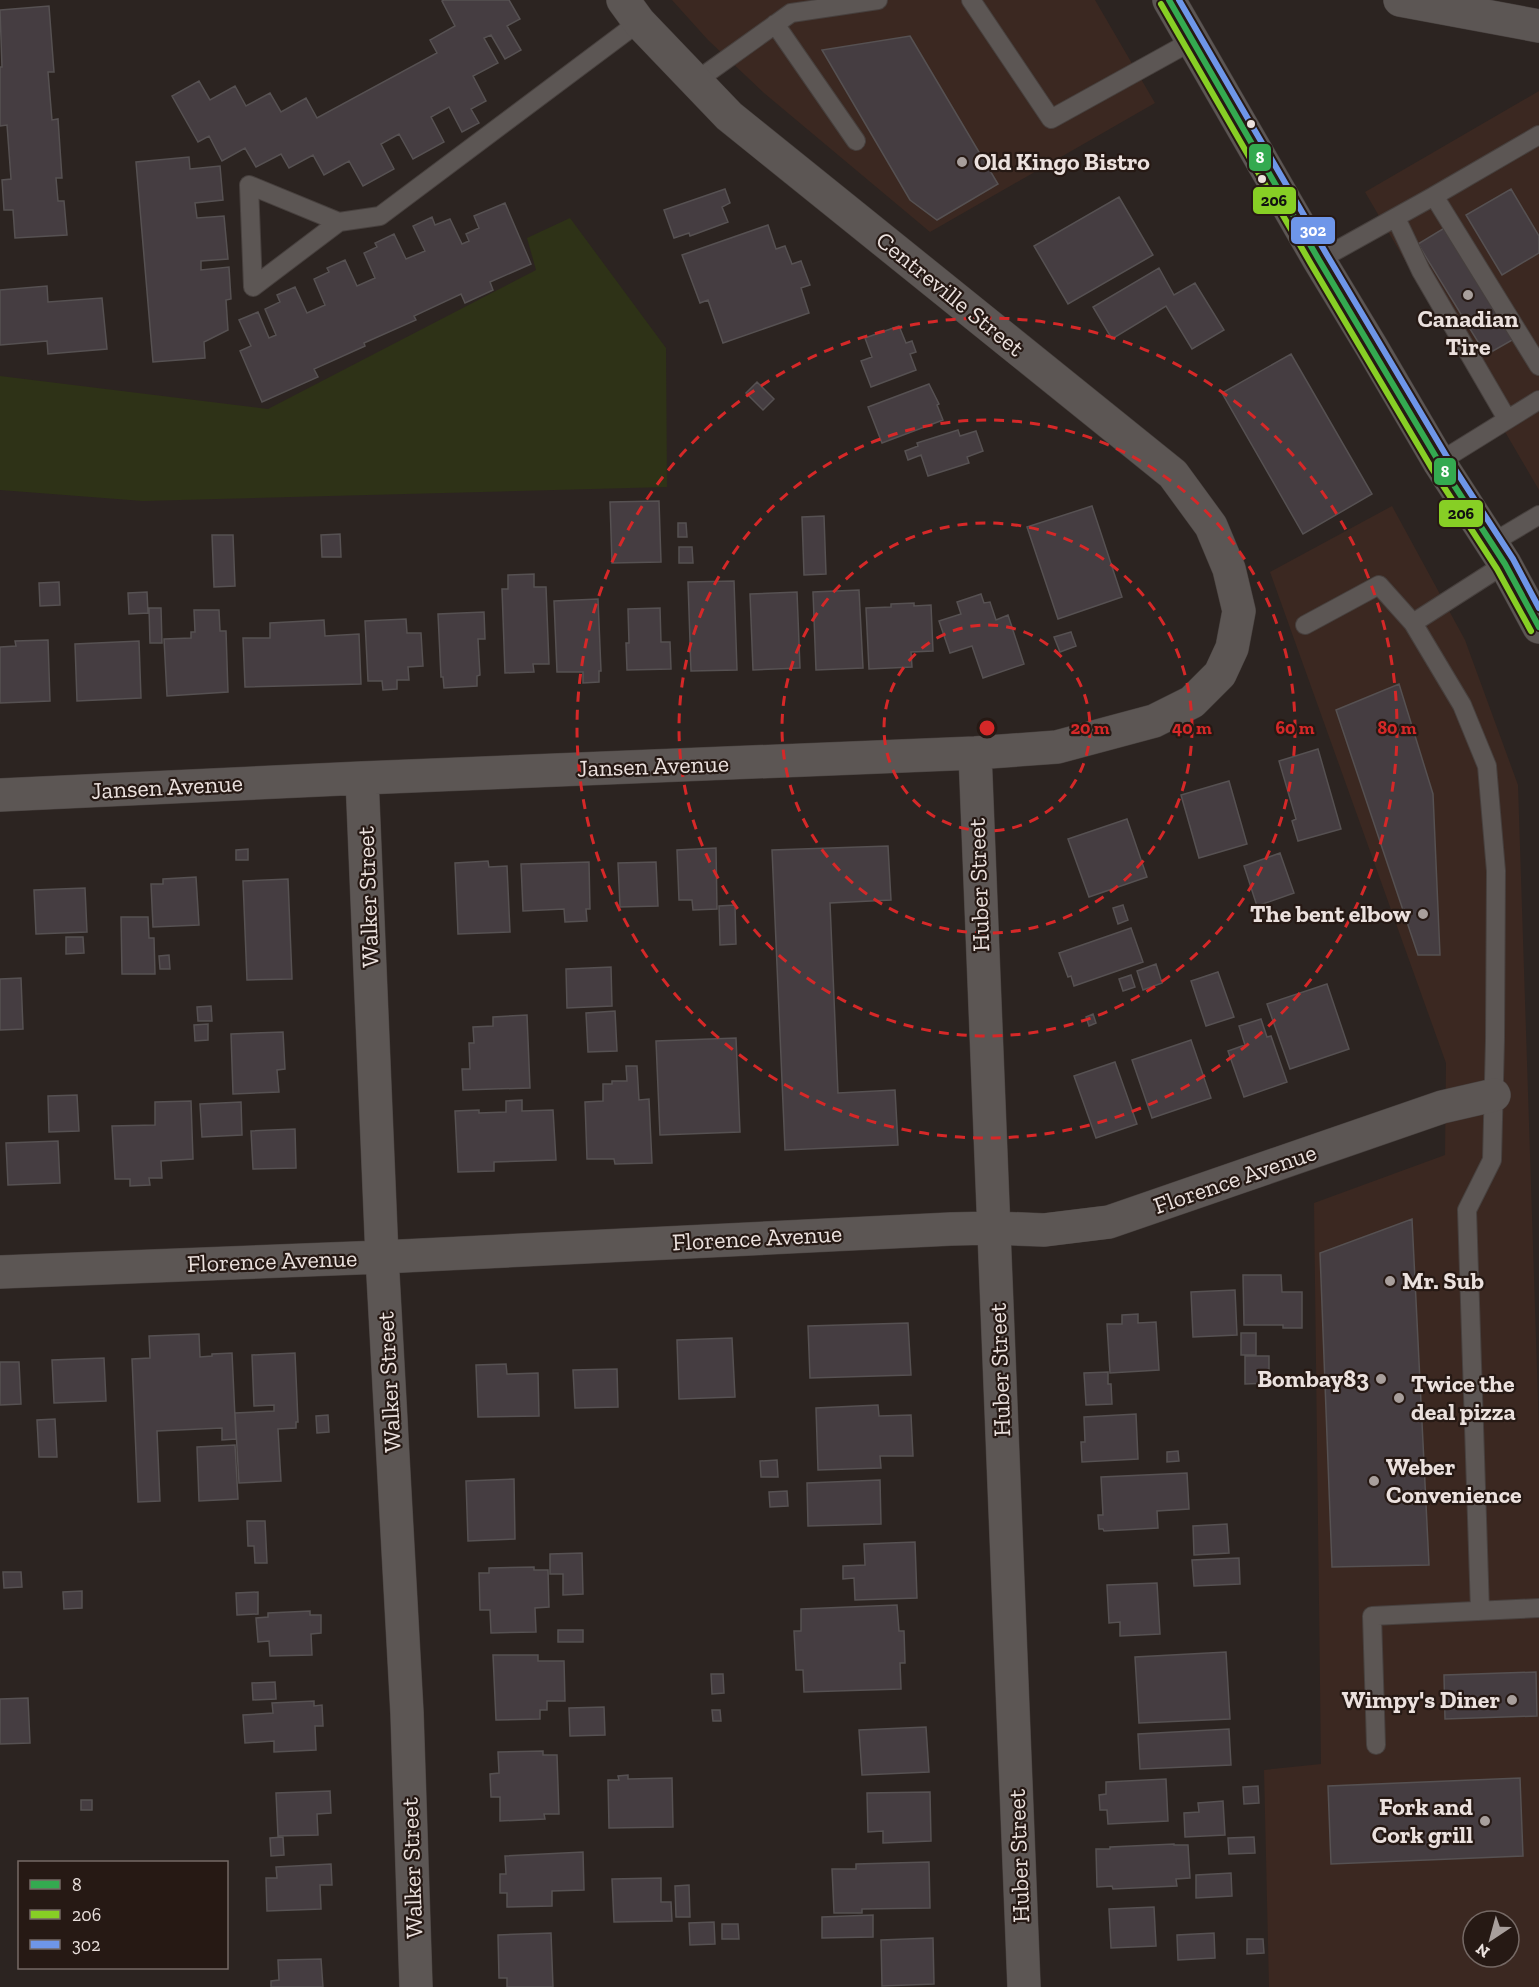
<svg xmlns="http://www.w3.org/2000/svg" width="1539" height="1987" font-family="'Zilla Slab',serif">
  <rect width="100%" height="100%" fill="#2c2421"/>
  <!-- built -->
  <path fill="#3b2821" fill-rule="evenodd" d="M672 0H1095L1155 103 930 232 764 93 708 40Z
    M1539 91V490L1365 192Z
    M1392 506 1465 640 1518 785 1539 1431V1987H1269L1264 1770 1321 1764 1314 1203 1445 1155 1446 1063 1270 572ZM1473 1921H1509V1957H1473Z"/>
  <!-- green -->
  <path fill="#2e3217" d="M570 218 666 348 667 487 143 501 0 490V376L268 409 536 270 527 238Z"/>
  <!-- building -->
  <path fill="#453d41" stroke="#565152" stroke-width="1.5" d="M444 0H509L520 19 507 26 521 50 505 59 491 35 484 38 498 63 473 76 486 101 471 109 479 123 462 132 449 107 431 117 444 142 413 159 399 134 381 144 394 169 363 186 349 161 324 175 313 155 289 168 281 154 256 167 245 148 222 161 209 136 198 142 172 96 199 81 210 100 235 86 246 106 270 93 281 112 306 98 317 118 437 53 430 40 455 26 442 1Z
    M49 6 54 72H48L52 120 58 119 62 178H56L58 201H64L67 235 15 238 13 210H4L2 180 11 179 7 125 0 126V67H2L0 10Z
    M910 36 998 184 937 220 910 200 822 50Z
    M189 157 190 169 220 166 223 200 195 203 197 218 224 216 228 259 201 261V270L229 267 231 299 226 300 228 330 204 342 205 358 153 362 136 162Z
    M725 189 730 203 722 207 728 222 690 236 689 233 674 238 664 210Z
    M1511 189 1539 236V253L1502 275 1466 215Z
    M1119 197 1153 255 1068 304 1034 246Z
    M505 203 531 264 490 282 493 290 465 303 461 294 414 316 416 320 364 343 365 346 314 369 318 377 262 402 240 351 251 346 239 320 258 312 269 338 276 335 265 309 280 302 277 295 295 287 307 313 325 305 314 279 329 272 327 268 345 260 357 286 375 278 364 253 377 247 375 243 394 234 406 259 425 251 413 226 432 217 435 225 450 219 462 244 469 241 466 234 479 228 474 216Z
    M768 225 776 249 785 246 792 264 801 261 810 285 801 288 809 313 723 343 708 300 700 303 682 255Z
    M1446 227 1514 339 1486 355 1418 244Z
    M1159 268 1174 295 1195 283 1224 330 1192 349 1166 306 1112 339 1093 307Z
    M47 286 48 302 102 298 107 349 48 354 47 341 0 345V290Z
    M899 326 906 343 912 341 916 352 910 354 916 370 871 387 861 361 872 357 865 338Z
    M1291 354 1372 494 1303 534 1222 393Z
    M757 382 774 399 763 410 746 393Z
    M929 384 939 404 937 405 943 420 882 443 868 407Z
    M958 430 960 436 976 431 983 451 967 457 969 463 928 476 921 455 908 460 905 451 918 446 917 443Z
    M659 501 661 562 612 563 610 502Z
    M1092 506 1122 597 1058 619 1027 527Z
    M824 516 826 574 804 575 802 517Z
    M678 523H686L687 537H678Z
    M340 534 341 557H322L321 535Z
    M212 535H233L235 586 214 587Z
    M679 547H692L693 563H679Z
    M534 574V587H546L549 664H533L534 672 505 673 502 589H508V575Z
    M734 581 737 670 691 671 688 582Z
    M59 582 60 605 40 606 39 583Z
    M859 590 863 668 816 670 813 592Z
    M147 592 148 613 129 614 128 593Z
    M797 592 800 668 753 670 750 594Z
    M981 594 984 603 990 602 996 620 1008 615 1024 664 983 678 972 646 950 653 939 621 961 614 957 602Z
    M598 599 601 671H599V682L583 683V672H557L554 601Z
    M914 603V606L931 605 933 651 911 652 912 667 869 669 866 608 891 607V604Z
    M149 608H161L162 643H150Z
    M660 608 661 642H670L671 669 627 670 626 643H629L628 609Z
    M194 610H219L220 631H226L228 692 167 696 164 639 191 638V632H195Z
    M484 612 485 639H478L480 675 477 676V686L444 688 443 677H441L438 614Z
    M406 619 407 633H421L423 666 408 667 409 680H397V689L383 690 382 681H368L365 621Z
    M324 620 325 636 359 634 361 684 245 687 243 638H270V623Z
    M1071 632 1076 646 1060 652 1054 637Z
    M48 640 50 701 0 703V647L16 646 15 641Z
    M139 641 141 698 77 701 75 644Z
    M1399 684 1433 794 1440 955H1418L1336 710Z
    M1318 749 1341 829 1298 841 1292 821 1296 819 1279 761Z
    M1229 781 1247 844 1199 858 1181 795Z
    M1127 819 1147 877 1089 897 1068 839Z
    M888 846 891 900 830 903 838 1093 895 1090 898 1145 785 1150 772 850Z
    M716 848 717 909 693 910 692 900H679L677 850Z
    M248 849V860H236V850Z
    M1280 853 1294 893 1257 906 1244 866Z
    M488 861 489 867 507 866 510 932 458 934 455 863Z
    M589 862 590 909H586L587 921 565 922 564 909 523 911 521 864Z
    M656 862 658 906 620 907 618 863Z
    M196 877 199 925 153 927 151 884H163V879Z
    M288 879 292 979 247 980 243 881Z
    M85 888 87 932 36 934 34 890Z
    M735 905 736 944 720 945 719 906Z
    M1123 905 1128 920 1118 924 1113 908Z
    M121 917H148L149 938H154L155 974H122Z
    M1131 928 1143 962 1074 986 1071 976 1068 977 1059 953Z
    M66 937H83L84 953 66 954Z
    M169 955 170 969H160L159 956Z
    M1156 964 1162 983 1143 990 1137 971Z
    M611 967 612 1006 567 1008 566 969Z
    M1218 972 1234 1017 1206 1026 1191 981Z
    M1131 975 1135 987 1123 991 1119 979Z
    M21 978 23 1029 0 1030V979Z
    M1327 984 1349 1049 1290 1069 1267 1004Z
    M211 1006 212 1021H198L197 1007Z
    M615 1011 617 1051 588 1052 586 1013Z
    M1093 1014 1096 1023 1089 1026 1086 1017Z
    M527 1015 530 1088 463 1090 462 1069H470L469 1043H474L473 1027 493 1026V1017Z
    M1261 1019 1267 1037 1271 1036 1287 1082 1244 1097 1228 1051 1245 1045 1239 1026Z
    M208 1024V1040L195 1041 194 1025Z
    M283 1032 285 1069 277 1070 279 1092 233 1094 231 1034Z
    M736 1038 740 1132 660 1135 656 1041Z
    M1191 1040 1211 1098 1152 1118 1132 1060Z
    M1115 1062 1137 1124 1096 1138 1074 1076Z
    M626 1066H637L639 1100 649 1099 652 1163 615 1164 614 1159H587L585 1102 603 1101V1084H612V1081H627Z
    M77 1095 79 1131 49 1132 48 1096Z
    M522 1100V1111L553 1110 556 1160 494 1162V1171L458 1172 455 1111 479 1110V1113L506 1112V1101Z
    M191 1101 193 1159 161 1161 162 1178H149L150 1185 130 1186V1179H115L112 1126 155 1125V1102Z
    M241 1102 242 1135 202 1137 200 1104Z
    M295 1129 296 1168 253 1169 251 1131Z
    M58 1141 60 1183 8 1185 6 1143Z
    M1412 1219 1429 1565 1332 1567 1320 1253Z
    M1243 1275H1281L1282 1292H1302V1328H1283V1325H1244Z
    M1235 1290 1237 1335 1193 1337 1191 1292Z
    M1138 1314V1323L1156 1322 1159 1370 1110 1373 1107 1324H1122V1315Z
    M908 1323 911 1375 810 1378 808 1326Z
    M1241 1333H1256V1355H1241Z
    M199 1334 200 1357 212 1356V1354L232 1353 236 1439 222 1440V1428L157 1431 160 1501 138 1502 132 1359 150 1358 149 1336Z
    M732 1338 735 1397 679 1399 677 1340Z
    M295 1353 298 1422H296V1428L278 1429 281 1481 239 1483 235 1413 274 1411V1405L254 1406 252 1355Z
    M1245 1356H1269V1383L1245 1384Z
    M104 1358 106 1401 54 1403 52 1360Z
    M0 1362H19L21 1404 0 1405Z
    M506 1364 507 1374 538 1373 539 1416 478 1417 476 1365Z
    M617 1369 618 1407 575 1408 573 1370Z
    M1108 1372V1384H1111L1112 1404 1086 1405 1084 1373Z
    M878 1405 879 1416 911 1415 913 1456H880L881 1468 818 1470 816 1408Z
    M1136 1414 1138 1459 1082 1462 1081 1442H1085L1084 1417Z
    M328 1415 329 1432 317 1433 316 1416Z
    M55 1419 57 1457H39L37 1420Z
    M235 1445 238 1499 199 1501 197 1447Z
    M1178 1451 1179 1461 1167 1462V1452Z
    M777 1460 778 1477H761L760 1461Z
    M1187 1473 1189 1509 1157 1511 1158 1528 1104 1531 1103 1529H1099L1098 1515H1103L1101 1477Z
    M514 1479 515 1539 468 1541 466 1481Z
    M880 1480 881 1524 808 1526 807 1483Z
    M787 1491 788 1506 770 1507 769 1492Z
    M247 1521H265L267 1563H255L254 1546H248Z
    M1227 1524 1229 1553 1194 1555 1193 1526Z
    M915 1542 917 1598 855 1600 854 1578 843 1579V1566L865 1565 864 1544Z
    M582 1553 583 1594 563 1595V1574H550V1554Z
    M1239 1558 1240 1584 1194 1586 1192 1560Z
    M534 1567V1570H548L549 1607 535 1608 536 1632 491 1633 490 1610H480L479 1573H489V1568Z
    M3 1572H21L22 1587 4 1588Z
    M1157 1583 1160 1634 1120 1636V1622L1109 1623 1107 1585Z
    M82 1591V1608L64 1609 63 1592Z
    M258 1592V1614L237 1615 236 1593Z
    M897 1605 899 1631H904L905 1663H900L901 1689 804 1692 803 1670H796L794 1631H801V1609Z
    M310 1611V1615H321V1633L311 1634 312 1655 270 1656 269 1641 258 1642 256 1618 268 1617V1613Z
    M558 1630H583V1642H558Z
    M1226 1652 1230 1719 1139 1723 1135 1657Z
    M493 1655H538V1661H564L565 1701H547V1710H540V1719L496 1720Z
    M1536 1672 1537 1716 1445 1719 1444 1675Z
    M711 1674H723L724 1693 712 1694Z
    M275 1682 276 1699 253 1700 252 1683Z
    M28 1698 30 1743 0 1744V1699Z
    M314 1701V1706L322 1705 323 1726H315L316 1750 274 1752V1741L245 1743 243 1715 273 1713 272 1703Z
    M604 1707 605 1735 570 1736 569 1708Z
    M712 1710H720L721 1721H713Z
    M926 1727 929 1772 862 1775 859 1730Z
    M1229 1729 1231 1765 1140 1769 1138 1734Z
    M543 1751V1755H557L559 1814H544L545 1819 500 1821V1797H491L490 1774 499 1773 498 1752Z
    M628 1775V1779L672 1778 673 1827 609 1828 608 1780H619L618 1776Z
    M1520 1778 1523 1856 1331 1864 1328 1786Z
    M1166 1779 1168 1821 1108 1824 1107 1810H1100L1099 1795 1106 1794V1782Z
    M1258 1786 1259 1803 1244 1804 1243 1787Z
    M330 1791 331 1813 317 1814 318 1835 278 1836 276 1793Z
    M930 1792 931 1841 883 1843V1831L868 1832 867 1793Z
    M81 1800H92V1810H81Z
    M1223 1801 1225 1835 1185 1837 1184 1813 1199 1812 1198 1803Z
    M283 1837 284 1855 271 1856 270 1838Z
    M1254 1837 1255 1853 1229 1854 1228 1838Z
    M1174 1844V1845H1188L1190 1878 1176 1879 1177 1886 1113 1889 1112 1886 1097 1887 1096 1849H1110V1847Z
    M583 1852 584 1890 552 1891V1906L507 1907V1893H500V1874H506L505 1856Z
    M929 1862 930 1908 862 1909V1913H834L832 1869H856V1864Z
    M331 1864 332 1885H320L321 1909 267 1911 266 1878H277L276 1867Z
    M1231 1873 1232 1896 1196 1898V1875Z
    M661 1878V1902H671L672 1921 614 1922 612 1879Z
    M689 1885 690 1917H676L675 1886Z
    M1154 1907 1156 1946 1111 1948 1109 1909Z
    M873 1915V1937L822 1938V1917Z
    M714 1922 715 1944 690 1945 689 1923Z
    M722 1924H738L739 1939H722Z
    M551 1933 553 1987H507V1978H499L498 1935Z
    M1214 1933 1215 1958 1178 1960 1177 1935Z
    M933 1938 934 1984 882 1986 881 1940Z
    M1247 1939H1263L1264 1953 1247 1954Z
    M321 1959 323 1987H271V1981L279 1980 278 1960Z"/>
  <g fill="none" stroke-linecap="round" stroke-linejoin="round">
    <defs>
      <path id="service" d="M971 0 1051 119 1192 41
        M775 24 856 141
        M696 81 791 13 878 0
        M1539 135 1434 196 1539 366
        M1396 218 1421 271 1507 419
        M339 222 249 185 253 287 339 222 380 216 639 22
        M1319 260 1434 196
        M1439 462 1539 400
        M1492 543 1539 515
        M1413 623 1505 564
        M1305 625 1379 585 1413 623 1462 705 1487 766 1496 871 1495 1040 1492 1160 1467 1210 1480 1611
        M1376 1745 1372 1616 1539 1608"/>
      <path id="minor" d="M1400 0 1539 26
        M975 753 1024 1987
        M362 778 382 1257 407 1713 416 1987
        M0 795 362 778 975 753 1057 747 1154 721 1192 702 1220 674 1232 648 1239 611 1229 569 1211 526 1173 474 729 116 639 22 623 0
        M0 1272 382 1257 951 1229 994 1228 1044 1230 1109 1222 1442 1107 1494 1095"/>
      <path id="secondary" d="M1169 0 1319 260 1371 346 1439 462 1505 564 1539 627"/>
    </defs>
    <!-- service casing -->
    <use href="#service" stroke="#47403e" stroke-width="20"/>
    <!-- minor casing -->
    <use href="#minor" stroke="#47403e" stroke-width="34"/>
    <!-- secondary casing -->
    <use href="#secondary" stroke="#47403e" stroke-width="34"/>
    <!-- service -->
    <use href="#service" stroke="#5c5654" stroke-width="18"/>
    <!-- minor -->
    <use href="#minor" stroke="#5c5654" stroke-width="33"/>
    <!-- secondary -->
    <use href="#secondary" stroke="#5c5654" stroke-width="33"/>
    <defs>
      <path id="bus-1" d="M1169 0 1319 260 1439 462 1505 564 1539 627"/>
      <path id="bus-2" d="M1161 4 1311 264 1431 467 1497 569 1531 631"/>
      <path id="bus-3" d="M1179 0 1327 255 1447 457 1513 559 1539 608"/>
    </defs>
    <!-- bus-1 casing -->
    <use href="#bus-1" stroke="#261914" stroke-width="10"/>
    <!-- bus-2 casing -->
    <use href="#bus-2" stroke="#261914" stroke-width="10"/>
    <!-- bus-3 casing -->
    <use href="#bus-3" stroke="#261914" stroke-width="10"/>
    <!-- bus-1 -->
    <use href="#bus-1" stroke="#34aa50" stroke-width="6"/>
    <!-- bus-2 -->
    <use href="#bus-2" stroke="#87cf25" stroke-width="6"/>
    <!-- bus-3 -->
    <use href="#bus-3" stroke="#6e96e9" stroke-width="6"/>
  </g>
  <!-- distance rings -->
  <g fill="none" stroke="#d62828" stroke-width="3" stroke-dasharray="10 8">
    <circle cx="987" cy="728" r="103"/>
    <circle cx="987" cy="728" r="205"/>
    <circle cx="987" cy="728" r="308"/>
    <circle cx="987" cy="728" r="410"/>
  </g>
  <!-- markers -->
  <g fill="#ebe1de" stroke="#261914" stroke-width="2">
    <circle cx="1251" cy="124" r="5"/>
    <circle cx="1262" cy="179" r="5"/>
  </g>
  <g fill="#a89f9c" stroke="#261914" stroke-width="2">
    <circle cx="962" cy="162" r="6"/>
    <circle cx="1468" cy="295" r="6"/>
    <circle cx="1423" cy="914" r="6"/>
    <circle cx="1390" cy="1281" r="6"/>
    <circle cx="1381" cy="1379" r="6"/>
    <circle cx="1399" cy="1398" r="6"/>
    <circle cx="1374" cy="1481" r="6"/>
    <circle cx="1512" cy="1700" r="6"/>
    <circle cx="1485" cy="1821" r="6"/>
  </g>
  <g text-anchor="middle" stroke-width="4.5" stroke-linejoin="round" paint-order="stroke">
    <!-- poi labels -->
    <g font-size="24" font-weight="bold" fill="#ebe1de" stroke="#261914" text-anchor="start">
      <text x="974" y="170">Old Kingo Bistro</text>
      <text x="1468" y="327" text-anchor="middle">Canadian<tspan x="1468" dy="28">Tire</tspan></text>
      <text x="1411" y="922" text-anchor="end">The bent elbow</text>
      <text x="1402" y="1289">Mr. Sub</text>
      <text x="1369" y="1387" text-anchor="end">Bombay83</text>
      <text x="1411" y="1392">Twice the<tspan x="1411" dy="28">deal pizza</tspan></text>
      <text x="1386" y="1475">Weber<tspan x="1386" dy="28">Convenience</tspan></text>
      <text x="1500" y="1708" text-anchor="end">Wimpy's Diner</text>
      <text x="1473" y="1815" text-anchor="end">Fork and<tspan x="1473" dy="28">Cork grill</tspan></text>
    </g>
    <!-- street labels -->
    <g font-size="24" fill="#ebe1de" stroke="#261914">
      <text transform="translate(950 294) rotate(39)" y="8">Centreville Street</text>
      <text transform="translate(653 766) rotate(-2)" y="8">Jansen Avenue</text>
      <text transform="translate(167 787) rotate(-3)" y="8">Jansen Avenue</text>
      <text transform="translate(979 885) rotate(-92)" y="8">Huber Street</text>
      <text transform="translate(368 897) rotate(-92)" y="8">Walker Street</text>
      <text transform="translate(1235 1179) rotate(-19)" y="8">Florence Avenue</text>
      <text transform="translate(757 1238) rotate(-3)" y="8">Florence Avenue</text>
      <text transform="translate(272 1261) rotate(-2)" y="8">Florence Avenue</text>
      <text transform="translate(1000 1370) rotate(-92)" y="8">Huber Street</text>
      <text transform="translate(389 1382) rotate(-93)" y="8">Walker Street</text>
      <text transform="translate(1019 1856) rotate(-92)" y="8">Huber Street</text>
      <text transform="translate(412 1868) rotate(-92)" y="8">Walker Street</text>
    </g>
  </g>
  <circle cx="987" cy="728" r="9" fill="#d62828" stroke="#261914" stroke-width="3"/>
  <g font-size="18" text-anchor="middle" font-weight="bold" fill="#d62828" stroke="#261914" stroke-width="4.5" stroke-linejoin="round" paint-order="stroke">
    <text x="1090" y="734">20 m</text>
    <text x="1192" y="734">40 m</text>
    <text x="1295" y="734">60 m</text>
    <text x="1397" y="734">80 m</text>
  </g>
  <g stroke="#261914" stroke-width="2">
    <rect x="1248" y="143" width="24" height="29" rx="6" fill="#34aa50"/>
    <rect x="1252" y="186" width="45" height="29" rx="6" fill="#87cf25"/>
    <rect x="1290" y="216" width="46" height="29" rx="6" fill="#6e96e9"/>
    <rect x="1433" y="457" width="24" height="29" rx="6" fill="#34aa50"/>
    <rect x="1438" y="499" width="46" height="29" rx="6" fill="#87cf25"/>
  </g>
  <g font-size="16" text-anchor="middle" font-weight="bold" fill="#fff">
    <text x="1260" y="163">8</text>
    <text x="1313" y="236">302</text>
    <text x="1445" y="477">8</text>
  </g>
  <g font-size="16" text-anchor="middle" font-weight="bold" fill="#111">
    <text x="1274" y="206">206</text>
    <text x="1461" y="519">206</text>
  </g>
  <!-- legend -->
  <rect x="18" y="1861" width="210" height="108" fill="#261914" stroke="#756965" stroke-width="1.5"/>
  <rect x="30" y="1880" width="30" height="9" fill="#34aa50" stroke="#756965" stroke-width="1.5"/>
  <text x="72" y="1891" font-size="18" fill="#ebe1de">8</text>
  <rect x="30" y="1910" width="30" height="9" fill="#87cf25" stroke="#756965" stroke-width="1.5"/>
  <text x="72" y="1921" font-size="18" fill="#ebe1de">206</text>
  <rect x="30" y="1940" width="30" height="9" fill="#6e96e9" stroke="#756965" stroke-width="1.5"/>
  <text x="72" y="1951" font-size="18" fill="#ebe1de">302</text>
  <!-- north arrow -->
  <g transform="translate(1491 1939) rotate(216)"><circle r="28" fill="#261914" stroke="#756965" stroke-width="1.5"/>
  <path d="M0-4.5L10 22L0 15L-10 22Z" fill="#a89f9c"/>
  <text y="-9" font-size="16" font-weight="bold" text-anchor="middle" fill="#ebe1de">N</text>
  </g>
</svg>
